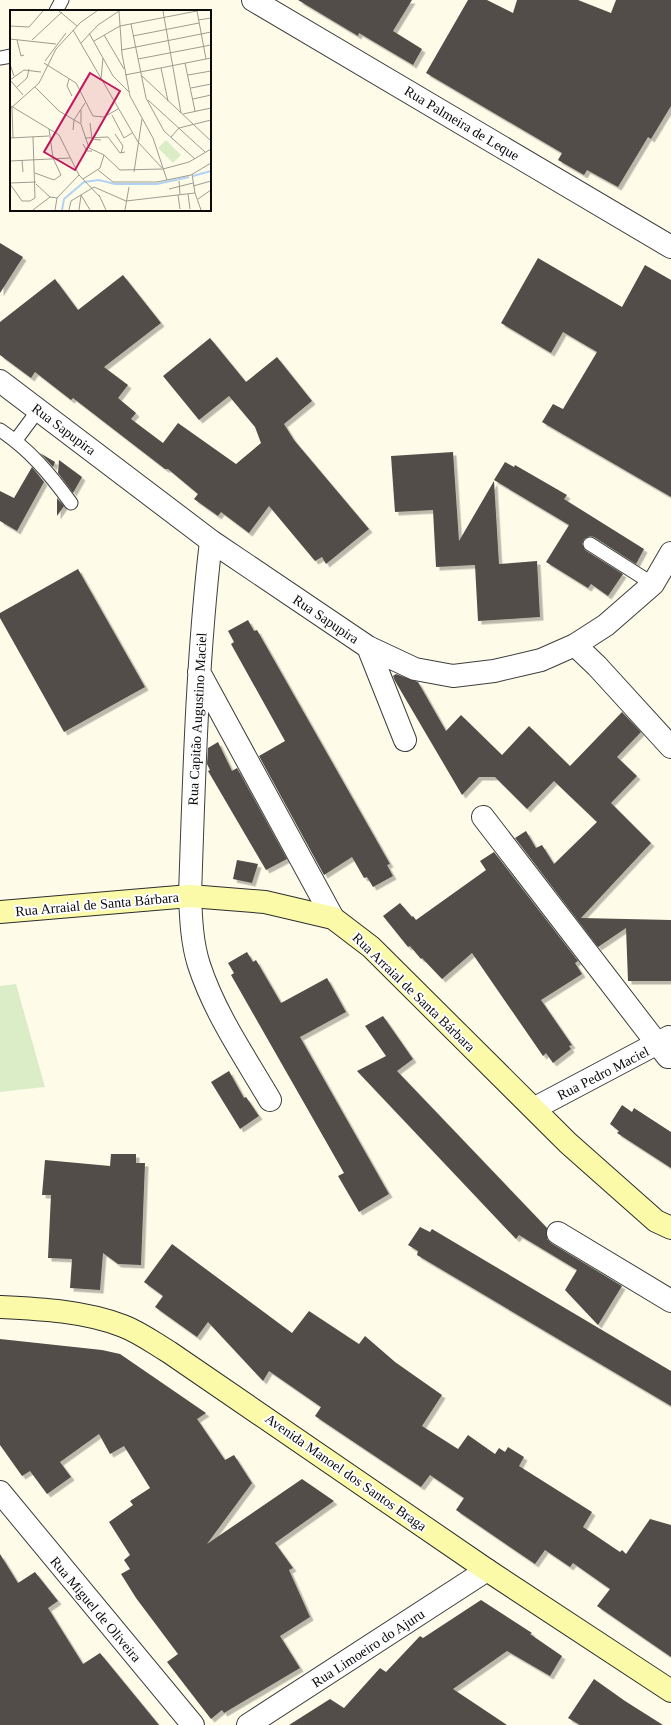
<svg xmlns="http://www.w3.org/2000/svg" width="671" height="1725" font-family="Georgia,serif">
  <defs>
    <filter id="shadow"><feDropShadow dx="3.5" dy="3.5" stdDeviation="0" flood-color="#0004"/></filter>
  </defs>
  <rect width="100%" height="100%" fill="#fefce9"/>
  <!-- pitch -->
  <path fill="#dbedc7" d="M16 984 45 1087 0 1092V986Z"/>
  <!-- building -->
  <path fill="#524d48" filter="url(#shadow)" d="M298 0H412L393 31 422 49 413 65 359 33 358 36Z
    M468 0H487L513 13 517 0H578L611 13 616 0H671V106L651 139 648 137 618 187 587 170 584 175 558 160 562 153 426 73Z
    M0 243 23 257 0 293Z
    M538 258 622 307 645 265 671 280V497L542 422 553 404 563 409 597 352 563 332 551 353 501 323Z
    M123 275 161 323 104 367 128 385 118 398 136 413 131 419 163 443 178 423 236 464 261 443 255 427 229 396 199 420 163 376 210 338 246 382 277 357 312 401 284 424 294 440 369 529 326 564 322 557 315 561 269 506 249 533 221 512 218 516 194 499 198 494 168 469H165L73 398 71 400 35 372 31 378 0 355V322L55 279 78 310Z
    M453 452 459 541 494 481 499 564 537 561 540 617 478 621 475 565 436 567 433 510 395 512 391 456Z
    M40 453 55 462 53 467 45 458Z
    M59 460 82 477 73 493 58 473Z
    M505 462 514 467 515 465 567 495 564 499 644 549 636 564 594 537 590 536 584 539 582 544 585 550 623 574 608 596 591 584 588 588 546 562 569 525 494 480Z
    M32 467 44 482 17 531 0 521V491L14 498Z
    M57 498 64 506 57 516Z
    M78 569 145 687 64 732 0 618V613Z
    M248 620 254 631 257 630 390 864 387 865 393 876 373 887 367 877 364 878 352 857 324 875 259 756 285 741 231 644 234 642 228 631Z
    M396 674 418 682 446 731 461 715 502 755 529 726 570 766 622 712 641 732 617 757 637 776 611 803 651 843 581 918 671 920V981H628L626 928 598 947 515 838 526 831 536 848 542 845 554 864 597 822 554 781 527 809 495 777H479L462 795 395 681 393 676Z
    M218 742 232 771 237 768 287 859 266 870 208 771 210 770 207 764 208 748Z
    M494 852 578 961 575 963 582 974 541 1000 572 1045 569 1046 571 1049 553 1063 546 1053 543 1056 472 953 442 979 422 958 421 959 410 946 408 947 383 916 400 903 412 917 413 916 416 920 486 870 480 861Z
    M237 860 258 864 252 883 233 879Z
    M247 952 253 962 256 960 281 1003 327 978 346 1012 300 1037 389 1194 359 1212 338 1176 344 1173 231 975 234 973 228 963Z
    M383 1016 413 1059 397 1071 547 1228V1239L551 1243 622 1286 598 1325 565 1290 577 1270 519 1235 516 1239 357 1071 386 1056 365 1026Z
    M229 1071 244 1098 246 1097 259 1116 240 1129 211 1082Z
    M622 1105 632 1112 634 1108 671 1132V1168L617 1133 619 1131 610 1124Z
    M111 1154H136V1163H145L141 1265 118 1264 103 1253 100 1290 70 1288 72 1259 48 1258 51 1195H42L45 1160 110 1166Z
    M420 1227 430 1232 432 1229 671 1371V1406L417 1255 418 1251 408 1245Z
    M172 1244 292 1333 309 1311 359 1344 365 1336 395 1362 442 1395 422 1426 458 1449 468 1435 495 1454 499 1448 505 1452 508 1447 524 1457 519 1466 592 1512 583 1527 620 1552 622 1550 626 1554 650 1519 671 1525V1657L597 1606 610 1589 573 1563 570 1567 545 1550 535 1564 456 1510 464 1498 430 1475 421 1487 315 1416 321 1407 269 1371 263 1381 208 1322 197 1337 155 1307 163 1296 144 1282Z
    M0 1339 102 1350 120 1354 206 1413 197 1419 225 1460 234 1455 252 1483 207 1544 302 1479 334 1501 275 1543 293 1568 289 1570 310 1617 280 1636 300 1668 224 1713 222 1710 211 1719 167 1662 178 1654 136 1598 121 1574 130 1569 124 1560 130 1555 109 1522 133 1505 130 1501 150 1488 124 1446 110 1454 99 1434 60 1462 71 1477 47 1494 30 1471 22 1476 0 1445Z
    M0 1554 18 1583 35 1572 58 1601 48 1608 83 1664 100 1653 159 1725H0Z
    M481 1600 532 1633 530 1634 562 1656 550 1676 507 1651 453 1689 507 1725H289L330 1699 344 1708 380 1668 386 1672 420 1636 423 1638Z
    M594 1679 625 1701 663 1725H580L568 1718Z"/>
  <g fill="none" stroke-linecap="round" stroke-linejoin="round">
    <defs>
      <path id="lane" d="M56 11 62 0
        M0 58 11 56
        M0 430C30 450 50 474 71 503
        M16 440 39 409
        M590 544 653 584"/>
      <path id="street" d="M253 0 671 247
        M0 381 211 541 368 647 415 669 453 676 494 671 541 660 575 645 606 625 653 584 671 553
        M211 541C197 660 194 777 190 896 191 920 192 943 199 965 215 1014 245 1057 270 1100
        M575 645 597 666 671 747
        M368 647 405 740
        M199 672 333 918
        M483 817 649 1033 668 1057H671
        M535 1108 669 1037
        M558 1233 671 1301
        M0 1492 193 1725
        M248 1725 487 1570"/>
      <path id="secondary" d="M0 912 190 896 265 902 333 918 371 947 568 1143 656 1221 671 1228
        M0 1307C41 1309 84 1311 123 1326 139 1332 154 1343 169 1352L487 1570 671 1691"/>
    </defs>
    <!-- lane casing -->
    <use href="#lane" stroke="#3e3e3e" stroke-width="15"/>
    <!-- street casing -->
    <use href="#street" stroke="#3e3e3e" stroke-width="24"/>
    <!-- secondary casing -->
    <use href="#secondary" stroke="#2d2d2d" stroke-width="24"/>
    <!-- lane -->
    <use href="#lane" stroke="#fff" stroke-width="13"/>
    <!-- street -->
    <use href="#street" stroke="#fff" stroke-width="22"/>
    <!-- secondary -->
    <use href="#secondary" stroke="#fafaa8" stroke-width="22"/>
  </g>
  <g text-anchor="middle" stroke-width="4" stroke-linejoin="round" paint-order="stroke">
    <!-- street labels -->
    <g font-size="14" fill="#0b0b0b" stroke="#fff">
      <text transform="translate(462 123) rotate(31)" y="5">Rua Palmeira de Leque</text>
      <text transform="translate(64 429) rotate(37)" y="5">Rua Sapupira</text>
      <text transform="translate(326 619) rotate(34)" y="5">Rua Sapupira</text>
      <text transform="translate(197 719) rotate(-87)" y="5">Rua Capitão Augustino Maciel</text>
      <text transform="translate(97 904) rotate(-5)" y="5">Rua Arraial de Santa Bárbara</text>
      <text transform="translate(414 992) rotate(44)" y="5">Rua Arraial de Santa Bárbara</text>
      <text transform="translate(603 1073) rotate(-27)" y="5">Rua Pedro Maciel</text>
      <text transform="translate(346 1472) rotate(35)" y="5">Avenida Manoel dos Santos Braga</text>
      <text transform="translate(96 1609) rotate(50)" y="5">Rua Miguel de Oliveira</text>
      <text transform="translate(368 1648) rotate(-33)" y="5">Rua Limoeiro do Ajuru</text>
    </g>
  </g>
  <!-- overview -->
  <g transform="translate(10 10)">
    <rect width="201" height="201" fill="#fefce9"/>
    <path d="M156 130 171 145 163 153 148 138Z" fill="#dbedc7"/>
    <path fill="none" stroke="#b1d2f2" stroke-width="2" d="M183 166 201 161M52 200 54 189 74 172 89 170 105 174H147L179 167"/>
    <path fill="none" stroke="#9d9c90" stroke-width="1" d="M49 1 67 16M109 1 112 44 120 86 143 128 157 170M153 1 171 103M187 1 196 49M188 10 201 8M121 14 136 88 154 121 185 149M0 16 19 17 33 1M63 20 128 132 152 158M79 23 103 66 119 82M94 25 114 59M123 26 189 13M0 29 46 34M7 30 11 46 14 45M22 30 52 2M84 31 110 16 187 1M71 33 88 15 109 1M111 40 201 22M128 49 201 35M35 51 56 23M34 53 66 73 83 106 94 107 108 99M175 53 185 101M0 54 4 66M151 58 158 91M115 65 201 48M178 65 201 61M132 66 201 131M59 69 57 76 62 86M91 69 93 48M0 70 14 60 31 62M0 70 13 85M7 77 17 68 19 59M25 77 49 101 71 114 79 138 94 145 110 160 153 159 179 152 201 139M181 78 201 74M183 89 201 85M138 90 195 142M1 96 49 125 69 165 90 187M2 98 3 128M0 99 29 73 46 39 71 12 87 1M173 104 201 98M102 105 114 128 122 123M71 113V100M80 113 82 129 91 130M63 120 64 110 75 93M105 124 113 136 111 143M161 127 169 118 201 110M0 128 39 126M75 128 98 127 110 143 115 142M73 134 77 141H82M12 150 13 162M0 151 60 148M88 160 103 172H147L181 165 201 153M124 162 132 109M25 163 44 170 51 165 43 148 39 119M182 164 185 183 191 200M73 169 90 158 94 145M169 171 170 185M0 173 26 172M0 174 12 191H20L25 188 23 127M26 174 40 187M183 176 201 171M159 179 183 173M178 184 180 199M71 185 80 200M89 185 96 200M168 185 170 199M188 189 201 180M23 200 40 187 47 188 69 165M45 200 47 188M59 200 61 191 84 177 116 191 185 183M69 200 71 185M115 200 119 177"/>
    <path fill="#c2185b" fill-opacity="0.15" stroke="#c2185b" stroke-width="2" d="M80 63 110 81 65 160 34 142Z"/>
    <rect width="201" height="201" fill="none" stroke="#0b0b0b" stroke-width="2"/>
  </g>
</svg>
